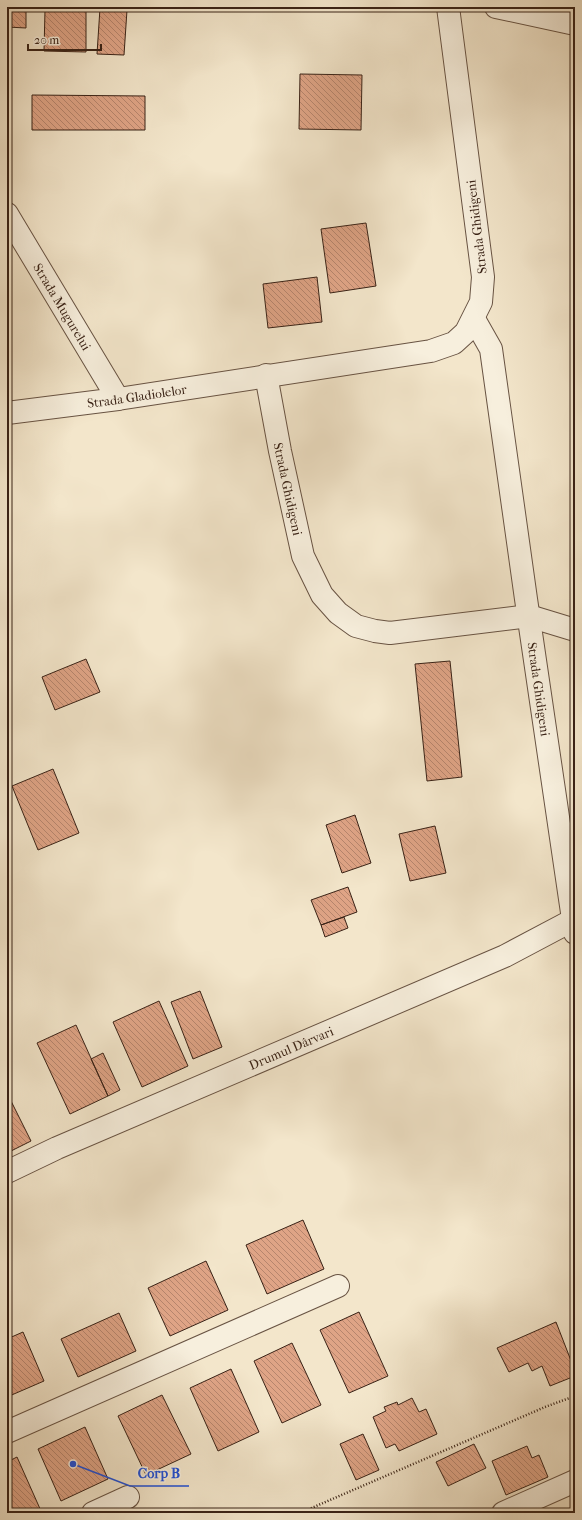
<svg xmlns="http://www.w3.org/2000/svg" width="582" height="1520" font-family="'IM FELL French Canon',serif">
  <defs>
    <pattern id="building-back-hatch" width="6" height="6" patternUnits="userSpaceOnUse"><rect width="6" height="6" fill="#dfa486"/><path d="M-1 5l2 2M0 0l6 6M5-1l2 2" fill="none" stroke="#b6856d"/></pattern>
  </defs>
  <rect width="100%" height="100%" fill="#f3e6cb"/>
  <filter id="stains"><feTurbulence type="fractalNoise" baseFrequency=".005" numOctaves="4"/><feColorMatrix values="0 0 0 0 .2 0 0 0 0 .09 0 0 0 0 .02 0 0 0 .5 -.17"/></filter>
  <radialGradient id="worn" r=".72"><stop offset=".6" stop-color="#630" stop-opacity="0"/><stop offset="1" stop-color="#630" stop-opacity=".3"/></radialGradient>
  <!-- building -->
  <path fill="url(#building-back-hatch)" stroke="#392216" d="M7 7H26V28L7 27Z
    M100 8 127 10 124 55 97 54Z
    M45 10 86 11V52L44 51Z
    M300 74 362 75 361 130 299 129Z
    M32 95 145 96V130H32Z
    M366 223 376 286 330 293 321 229Z
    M317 277 322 322 268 328 263 284Z
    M7 283 10 309 7 310Z
    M86 659 100 692 55 710 42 677Z
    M450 661 462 777 427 781 415 664Z
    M53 769 79 833 38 850 12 786Z
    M355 815 371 863 342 873 326 825Z
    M435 826 446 873 410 881 399 834Z
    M348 887 357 912 321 925 311 900Z
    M344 917 348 928 325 937 321 925Z
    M200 991 222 1047 193 1059 171 1002Z
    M159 1001 188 1066 142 1087 113 1022Z
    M76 1025 108 1096 70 1114 37 1043Z
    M103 1053 120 1090 108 1096 91 1059Z
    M7 1093 31 1141 7 1153Z
    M303 1220 324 1269 267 1294 246 1245Z
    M206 1261 228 1310 170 1336 148 1288Z
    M359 1312 388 1376 349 1393 320 1330Z
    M119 1313 136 1351 78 1377 61 1339Z
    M556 1322 575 1371V1376L550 1386 542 1366 532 1371 528 1363 509 1372 497 1348Z
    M23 1332 44 1381 7 1397V1339Z
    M292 1343 321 1405 282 1423 254 1361Z
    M231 1369 259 1432 218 1451 190 1388Z
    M162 1395 191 1454 146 1475 118 1416Z
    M412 1398 419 1412 426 1409 437 1434 399 1451 395 1444 386 1448 373 1417 386 1411 384 1407 397 1402 398 1405Z
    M85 1427 108 1479 61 1501 38 1449Z
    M363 1434 379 1470 356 1480 340 1444Z
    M474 1444 486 1468 448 1486 436 1462Z
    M527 1446 532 1458 539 1455 548 1477 506 1495 492 1461Z
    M17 1457 41 1511 38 1513H7V1462Z"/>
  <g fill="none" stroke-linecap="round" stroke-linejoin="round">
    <defs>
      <g id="minor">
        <path d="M496 7 575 24"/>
        <path id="s1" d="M7 214 118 399"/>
        <path id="s2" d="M474 319 491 349 526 599 575 933"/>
        <path id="s3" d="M266 375 280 451 303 556 322 595 338 613 356 626 375 631 390 633 529 616 575 630"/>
        <path id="s4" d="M7 413 118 399 431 351 454 343 466 332 481 302 483 277 448 7"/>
        <path id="s5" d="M7 1172 57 1148 505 956 573 920"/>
        <path d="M7 1432 338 1286"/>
        <path d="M93 1513 128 1497"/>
        <path d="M503 1513 575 1481"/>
      </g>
    </defs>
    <!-- minor casing -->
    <use href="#minor" stroke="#685343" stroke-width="24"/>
    <!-- path -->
    <path stroke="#392216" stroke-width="2.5" stroke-dasharray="1 2" stroke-linecap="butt" d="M300 1513 545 1407 575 1396"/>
    <!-- minor -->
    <use href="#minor" stroke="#f7efdd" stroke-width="22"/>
  </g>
  <g text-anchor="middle" stroke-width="3" stroke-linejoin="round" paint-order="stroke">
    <!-- street labels -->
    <g font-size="13" fill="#392216" stroke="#f7efdd">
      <text transform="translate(476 227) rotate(-97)" y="5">Strada Ghidigeni</text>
      <text dy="5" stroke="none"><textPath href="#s1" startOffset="108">Strada Mugurelui</textPath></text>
      <text dy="5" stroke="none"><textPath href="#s4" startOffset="131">Strada Gladiolelor</textPath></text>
      <text dy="5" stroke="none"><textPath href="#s3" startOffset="116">Strada Ghidigeni</textPath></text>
      <text dy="5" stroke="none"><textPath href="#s2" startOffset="378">Strada Ghidigeni</textPath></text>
      <text dy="5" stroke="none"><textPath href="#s5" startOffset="310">Drumul Dârvari</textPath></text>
    </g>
  </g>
  <!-- callouts -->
  <path fill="none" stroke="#1d4ed8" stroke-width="1.5" d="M73 1464L130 1486H189"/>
  <circle fill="#1d4ed8" stroke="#f7efdd" stroke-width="1.5" cx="73" cy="1464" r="4"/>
  <g font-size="14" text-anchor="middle" font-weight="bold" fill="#1d4ed8" stroke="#f7efdd" stroke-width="3" stroke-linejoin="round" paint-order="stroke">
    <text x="159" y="1478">Corp B</text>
  </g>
  <!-- margin -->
  <rect width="582" height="1520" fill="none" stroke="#f3e6cb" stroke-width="24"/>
  <rect x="8" y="8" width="566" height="1504" fill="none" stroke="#392216" stroke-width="2"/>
  <rect x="12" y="12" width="558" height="1496" fill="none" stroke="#392216"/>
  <!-- scale -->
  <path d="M28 44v6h73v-6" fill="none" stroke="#392216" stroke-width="2"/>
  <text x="34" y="44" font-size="12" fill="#392216" stroke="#f7efdd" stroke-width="3" paint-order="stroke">20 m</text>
  <rect width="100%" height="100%" filter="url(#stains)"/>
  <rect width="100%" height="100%" fill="url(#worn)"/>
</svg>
